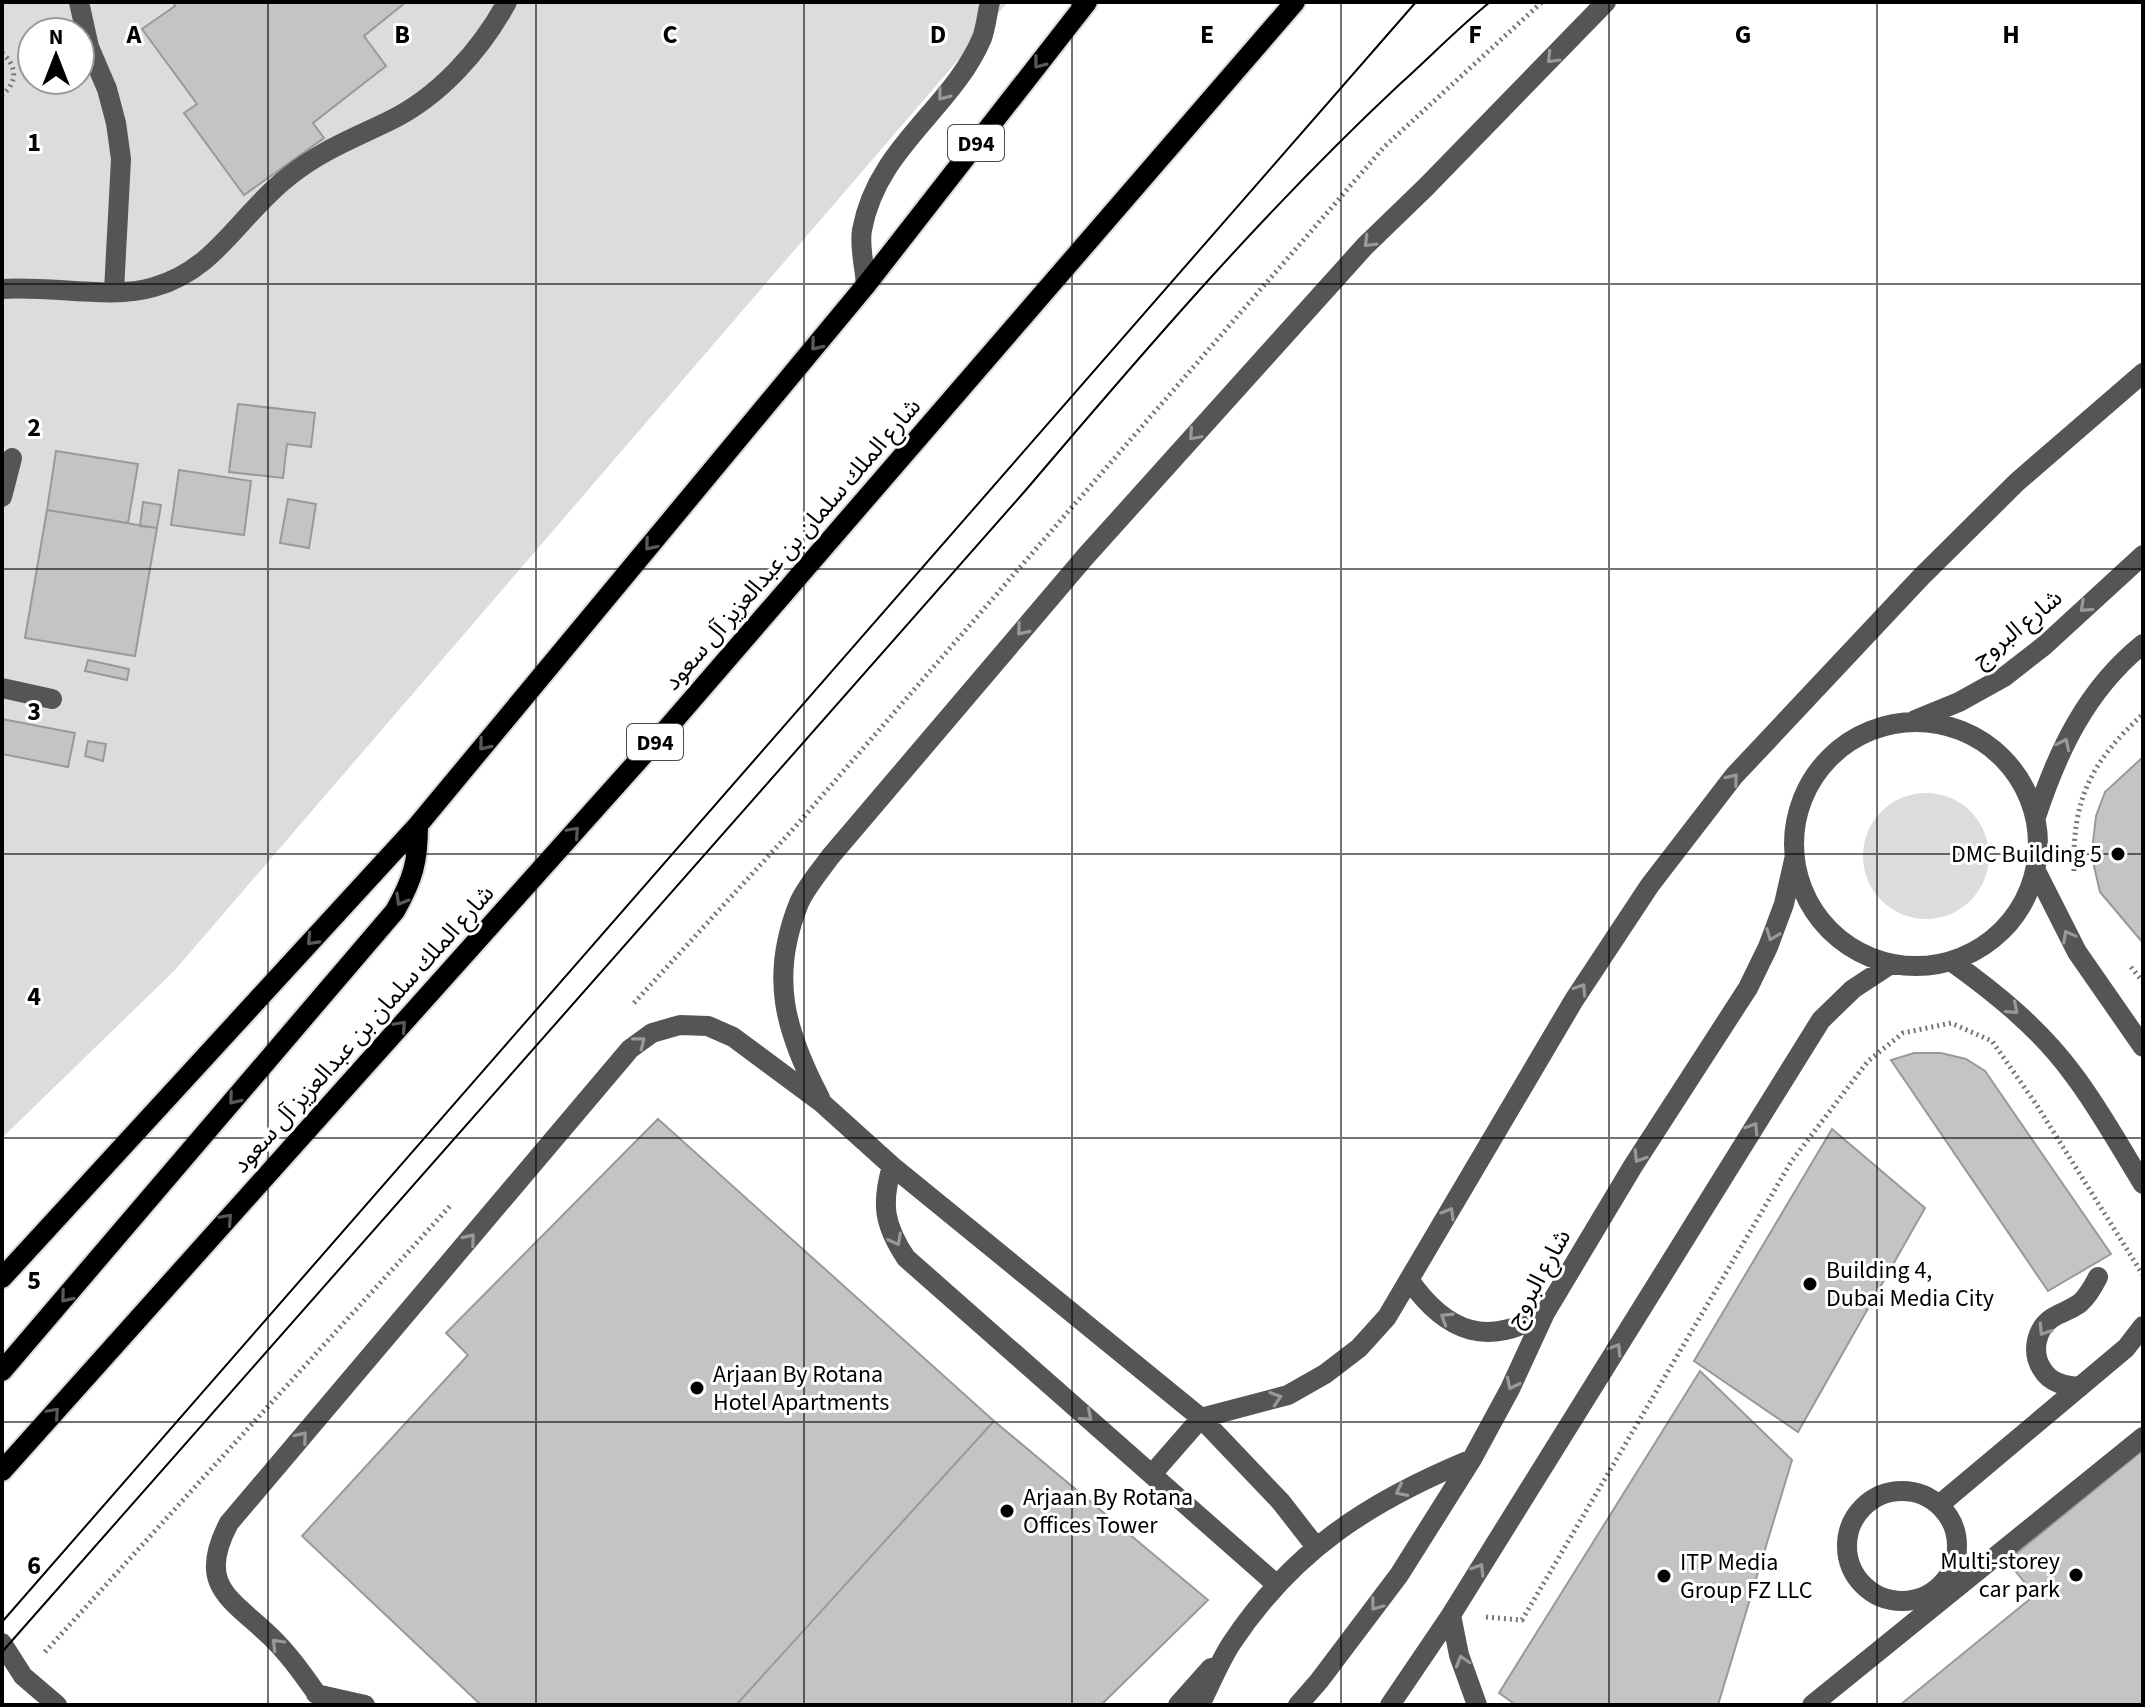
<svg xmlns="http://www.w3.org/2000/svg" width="2145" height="1707" font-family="'Source Sans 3','Noto Sans Arabic',sans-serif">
  <rect width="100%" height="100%" fill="#fff"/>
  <!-- green -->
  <path fill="#dcdcdc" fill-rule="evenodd" d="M2 2H1008L175 970 2 1138ZM32 32H80V80H32Z
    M1863 856a63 63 0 1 1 126 0a63 63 0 1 1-126 0Z"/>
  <!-- building -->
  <path fill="#c4c4c4" stroke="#999" stroke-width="2" d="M173 2H406L364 36 386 66 313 123 324 138 244 195 184 113 197 104 142 29 175 6Z
    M238 404 315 413 311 447 287 444 283 478 229 472Z
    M56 451 138 464 128 523 47 510Z
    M179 470 251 481 244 535 171 525Z
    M288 499 316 504 309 548 280 543Z
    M143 502 161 505 157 528 140 526Z
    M47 510 157 528 135 656 25 638Z
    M88 660 129 669 127 680 85 671Z
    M2 719 75 733 68 767 2 754Z
    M88 741 106 744 103 761 85 756Z
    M2143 757V943L2100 892 2094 866 2093 842 2096 816 2105 792Z
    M1914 1053H1941L1966 1059 1985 1071 2111 1254 2048 1291 1891 1060Z
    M658 1119 994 1421 736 1705H481L302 1536 468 1355 446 1333Z
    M1832 1129 1925 1208 1798 1432 1694 1361Z
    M1700 1371 1792 1460 1718 1705H1516L1499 1693Z
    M994 1421 1208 1600 1101 1705H736Z
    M2143 1450V1705H1900L2035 1595 2007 1561Z"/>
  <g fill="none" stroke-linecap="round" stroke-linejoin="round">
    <defs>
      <path id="major" d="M2 1278 418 825 866 285 1087 2
        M2 1371 395 911C413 879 418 862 418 825
        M2 1471 671 724 1295 2"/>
    </defs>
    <!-- major casing -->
    <use href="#major" stroke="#dbdbdb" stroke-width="24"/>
    <!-- path -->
    <path stroke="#777" stroke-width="5" stroke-dasharray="2 4" stroke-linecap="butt" d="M2 53C17 66 18 82 2 95
      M2074 871C2072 799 2091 762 2143 714
      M2131 967 2143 982
      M634 1003 795 827 1384 147 1542 2
      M1486 1617 1522 1620 1791 1162 1868 1061 1903 1033 1951 1023 1992 1041 2036 1104 2143 1275
      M45 1652 450 1206"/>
    <!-- minor -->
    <path stroke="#555" stroke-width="20" d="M79 2 89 47 107 89 116 123 121 159 114 291
      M866 285C865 268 859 246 862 230 877 147 952 109 982 38 986 27 987 14 990 2
      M2 289C49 285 111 300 154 287 217 269 239 215 288 177 320 151 352 139 389 121 439 97 481 50 507 2
      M2 497 12 458
      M2 688 52 699
      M1915 720 1959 702 2004 677 2045 645 2143 555
      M1794 844a122 122 0 1 1 244 0a122 122 0 1 1-244 0Z
      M2036 817C2058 750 2087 689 2143 644
      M2036 871 2077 952 2143 1047
      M1951 961C1997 994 2040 1029 2073 1074 2099 1108 2120 1147 2143 1184
      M820 1098C785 1031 769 977 799 903 806 887 820 871 830 857L1085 557 1365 246 1426 187 1606 2
      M892 1166C881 1204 884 1225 906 1258L1277 1585
      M1410 1281C1447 1333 1488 1348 1545 1313
      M2080 1387C2065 1386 2050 1383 2042 1369 2031 1352 2036 1329 2052 1318 2061 1312 2071 1310 2080 1303 2088 1296 2093 1287 2098 1277
      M1153 1473 1201 1418 1288 1395 1325 1374 1359 1348 1387 1317 1574 1000 1650 885 1734 776 1921 577 2017 482 2143 373
      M1847 1546a55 55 0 1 1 110 0a55 55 0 1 1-110 0Z
      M1939 1505 2126 1348 2143 1326
      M1451 1615 1459 1655 1477 1705
      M2 1643 23 1676 57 1705
      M316 1694 365 1705
      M325 1705C307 1681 292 1657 270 1636 230 1598 196 1585 229 1523L630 1049 652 1033 680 1025 708 1026 733 1037 822 1103 892 1166 1201 1418 1281 1502 1316 1547
      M1178 1705 1211 1668
      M1200 1705C1210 1685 1219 1663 1231 1644 1293 1550 1370 1501 1472 1459
      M1298 1705 1319 1681 1399 1575 1472 1459 1510 1389 1545 1313 1633 1166 1748 988 1768 947 1784 904 1794 860
      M1390 1705 1451 1615 1821 1020 1853 989 1891 964
      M1812 1705 2143 1437"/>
    <!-- major -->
    <use href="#major" stroke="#000" stroke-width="20"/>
    <!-- tram -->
    <path stroke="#000" stroke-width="2" d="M2 1622 1416 2
      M2 1652 1025 491C1145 350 1264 211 1400 84 1430 57 1458 28 1490 2"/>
  </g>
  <!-- one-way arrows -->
  <defs><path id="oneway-chevron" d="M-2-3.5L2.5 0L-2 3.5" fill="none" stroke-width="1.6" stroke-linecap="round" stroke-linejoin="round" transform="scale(2)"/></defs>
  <g stroke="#999">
    <use href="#oneway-chevron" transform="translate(1552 58) rotate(134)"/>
    <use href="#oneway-chevron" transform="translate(943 95) rotate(128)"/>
    <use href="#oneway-chevron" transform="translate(1369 242) rotate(135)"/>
    <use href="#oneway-chevron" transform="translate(1194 435) rotate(132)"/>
    <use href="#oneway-chevron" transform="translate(2085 607) rotate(137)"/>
    <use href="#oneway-chevron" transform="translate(1022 630) rotate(130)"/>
    <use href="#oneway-chevron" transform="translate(2064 744) rotate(-65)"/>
    <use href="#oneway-chevron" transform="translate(1733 779) rotate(-50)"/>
    <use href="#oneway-chevron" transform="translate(1772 935) rotate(111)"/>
    <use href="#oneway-chevron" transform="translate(2068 936) rotate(-119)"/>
    <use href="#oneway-chevron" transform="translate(1581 989) rotate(-57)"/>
    <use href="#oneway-chevron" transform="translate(2013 1009) rotate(41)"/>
    <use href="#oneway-chevron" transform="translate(640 1042) rotate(-38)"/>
    <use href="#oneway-chevron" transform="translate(1753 1128) rotate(-58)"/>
    <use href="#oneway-chevron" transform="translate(1639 1157) rotate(122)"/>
    <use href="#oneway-chevron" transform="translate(1449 1213) rotate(-60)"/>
    <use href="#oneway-chevron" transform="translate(470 1239) rotate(-50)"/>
    <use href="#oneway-chevron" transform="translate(896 1240) rotate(62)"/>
    <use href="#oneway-chevron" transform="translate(1446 1318) rotate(-148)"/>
    <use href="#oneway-chevron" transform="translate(2044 1330) rotate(123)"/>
    <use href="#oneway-chevron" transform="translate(1616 1349) rotate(-58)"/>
    <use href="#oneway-chevron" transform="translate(1512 1384) rotate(116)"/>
    <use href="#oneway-chevron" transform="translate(1276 1398) rotate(-18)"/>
    <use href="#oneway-chevron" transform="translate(1087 1416) rotate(41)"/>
    <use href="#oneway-chevron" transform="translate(302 1437) rotate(-50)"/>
    <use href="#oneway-chevron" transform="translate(1401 1491) rotate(153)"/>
    <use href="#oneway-chevron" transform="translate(1479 1569) rotate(-58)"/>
    <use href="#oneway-chevron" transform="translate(1376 1605) rotate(127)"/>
    <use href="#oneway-chevron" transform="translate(277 1644) rotate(-134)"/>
    <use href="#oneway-chevron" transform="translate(1462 1661) rotate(-107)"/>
  </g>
  <g stroke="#595959">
    <use href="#oneway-chevron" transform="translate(1039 63) rotate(128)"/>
    <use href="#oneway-chevron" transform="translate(816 345) rotate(130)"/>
    <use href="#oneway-chevron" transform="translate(650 545) rotate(130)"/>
    <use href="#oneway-chevron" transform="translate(484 745) rotate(130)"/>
    <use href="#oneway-chevron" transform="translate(574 832) rotate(-48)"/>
    <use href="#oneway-chevron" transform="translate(401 900) rotate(120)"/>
    <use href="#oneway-chevron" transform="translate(312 940) rotate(133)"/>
    <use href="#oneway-chevron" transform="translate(401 1026) rotate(-48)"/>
    <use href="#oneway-chevron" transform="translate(234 1099) rotate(130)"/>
    <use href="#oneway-chevron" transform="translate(227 1219) rotate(-48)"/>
    <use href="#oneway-chevron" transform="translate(66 1297) rotate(130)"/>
    <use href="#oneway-chevron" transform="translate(54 1413) rotate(-48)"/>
  </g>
  <!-- grid -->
  <path fill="none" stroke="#000" stroke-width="2" stroke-opacity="0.55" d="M268 2V1705M536 2V1705M804 2V1705M1072 2V1705M1341 2V1705M1609 2V1705M1877 2V1705M2 284H2143M2 569H2143M2 854H2143M2 1138H2143M2 1422H2143"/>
  <!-- markers -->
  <g fill="#000" stroke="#fff" stroke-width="3">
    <circle cx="2118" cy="854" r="8"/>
    <circle cx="1810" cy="1284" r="8"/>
    <circle cx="697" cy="1388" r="8"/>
    <circle cx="1007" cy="1511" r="8"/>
    <circle cx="2076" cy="1575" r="8"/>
    <circle cx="1664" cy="1576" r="8"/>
  </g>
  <g text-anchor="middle" stroke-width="6" stroke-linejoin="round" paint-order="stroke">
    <!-- shield labels -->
    <g fill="#fff" stroke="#4c4c4c" stroke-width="2">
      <rect x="948" y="125" width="56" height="36" rx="6"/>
      <rect x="627" y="724" width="56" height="36" rx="6"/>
    </g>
    <g font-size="22" font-weight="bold" fill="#000">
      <text x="976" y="151">D94</text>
      <text x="655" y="750">D94</text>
    </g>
    <!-- street labels -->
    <g font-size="24" fill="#000" stroke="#fff">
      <text transform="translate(792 544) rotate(-49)" y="8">شارع الملك سلمان بن عبدالعزيز آل سعود</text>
      <text transform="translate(2017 628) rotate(-39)" y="8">شارع البروج</text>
      <text transform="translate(363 1029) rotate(-48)" y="8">شارع الملك سلمان بن عبدالعزيز آل سعود</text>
      <text transform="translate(1538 1278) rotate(-61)" y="8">شارع البروج</text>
    </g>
    <!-- poi labels -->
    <g font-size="24" fill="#000" stroke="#fff" text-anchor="start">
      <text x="2102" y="862" text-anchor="end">DMC Building 5</text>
      <text x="1826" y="1278">Building 4,<tspan x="1826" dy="28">Dubai Media City</tspan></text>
      <text x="713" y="1382">Arjaan By Rotana<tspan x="713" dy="28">Hotel Apartments</tspan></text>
      <text x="1023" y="1505">Arjaan By Rotana<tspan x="1023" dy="28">Offices Tower</tspan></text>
      <text x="2060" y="1569" text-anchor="end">Multi-storey<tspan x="2060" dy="28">car park</tspan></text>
      <text x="1680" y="1570">ITP Media<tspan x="1680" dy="28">Group FZ LLC</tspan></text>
    </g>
  </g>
  <g font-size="26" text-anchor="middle" font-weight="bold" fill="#000" stroke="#fff" stroke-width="6" stroke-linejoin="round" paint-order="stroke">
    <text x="134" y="43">A</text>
    <text x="402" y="43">B</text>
    <text x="670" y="43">C</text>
    <text x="938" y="43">D</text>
    <text x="1207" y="43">E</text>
    <text x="1475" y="43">F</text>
    <text x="1743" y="43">G</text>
    <text x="2011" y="43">H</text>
    <text x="34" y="151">1</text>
    <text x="34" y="436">2</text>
    <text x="34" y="720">3</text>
    <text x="34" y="1005">4</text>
    <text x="34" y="1289">5</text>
    <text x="34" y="1574">6</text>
  </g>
  <!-- border -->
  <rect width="2145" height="1707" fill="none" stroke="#000000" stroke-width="8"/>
  <!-- north arrow -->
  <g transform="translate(56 56)"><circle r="38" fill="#ffffff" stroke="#999999" stroke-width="2"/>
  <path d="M0-6L14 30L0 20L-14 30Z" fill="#000000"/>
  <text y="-12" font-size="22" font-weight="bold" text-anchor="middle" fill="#000000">N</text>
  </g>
</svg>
